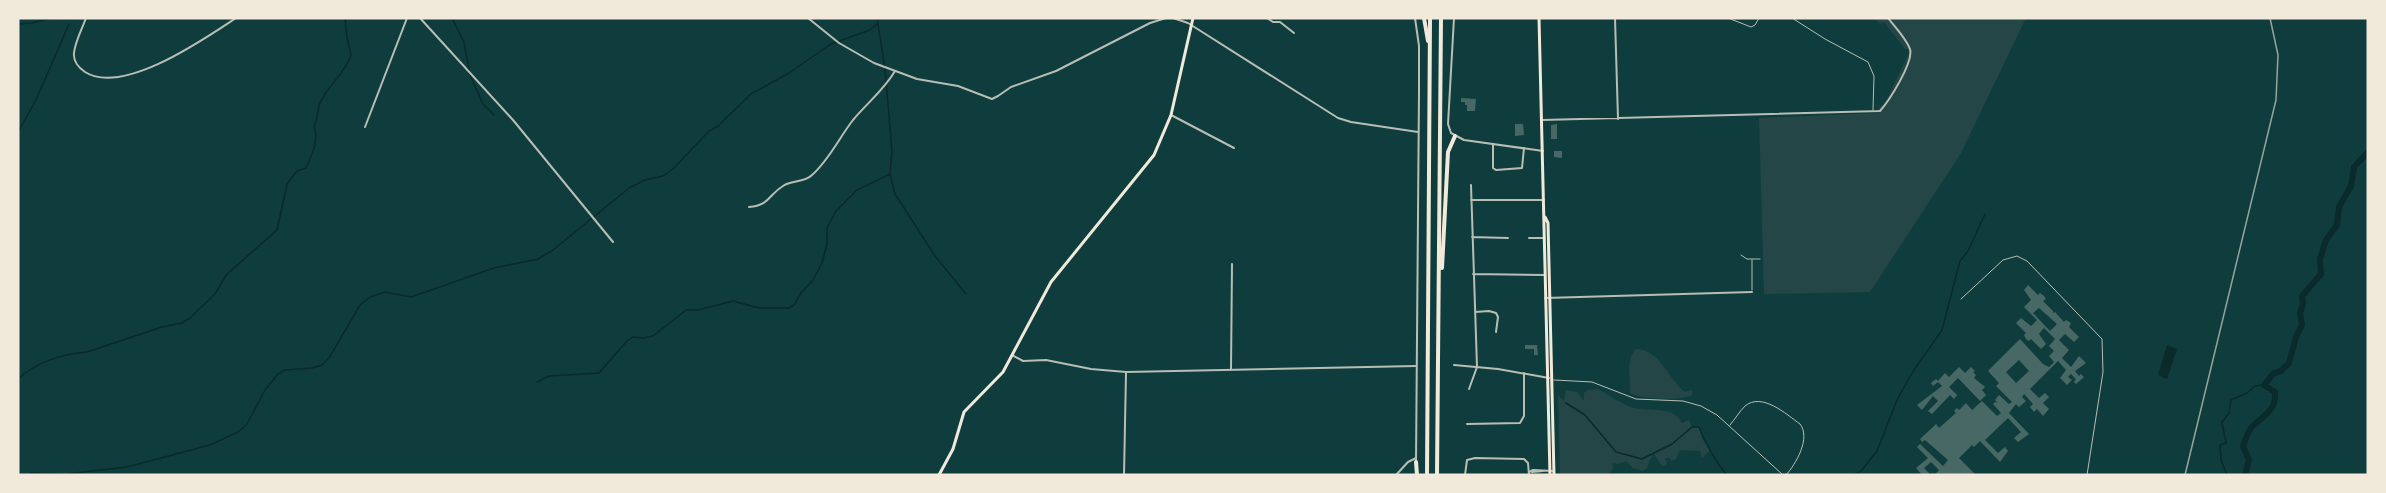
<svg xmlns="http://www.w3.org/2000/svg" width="2386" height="493" font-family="'Golos Text',sans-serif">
  <rect width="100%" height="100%" fill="#0f3d3e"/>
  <!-- green -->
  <path fill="#244646" d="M1873 18H2026L1961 153 1870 292 1764 294 1759 118 1877 113V110L1886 101 1909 53 1908 49H1905L1884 22 1881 24Z
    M1636 349C1661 350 1668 379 1685 392L1691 390 1693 392 1691 396C1678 400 1642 400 1630 393 1631 380 1625 360 1636 349Z
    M1598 389C1608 395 1618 401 1628 406 1646 414 1672 403 1682 423L1689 420 1692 427H1699L1703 440 1711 449 1702 458 1700 451 1680 450 1676 459 1671 461 1670 458H1665L1667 464 1662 466 1654 454 1650 459 1647 468 1643 471 1633 468 1626 461 1618 464 1612 463 1613 468 1611 472 1603 475H1560L1558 395 1564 401 1566 390 1577 392 1584 401V393L1588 390Z"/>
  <!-- water -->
  <path fill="#0a2a2b" d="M2167 345 2177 349 2167 379 2158 375Z"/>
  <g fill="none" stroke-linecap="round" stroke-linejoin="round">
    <!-- stream -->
    <path stroke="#0a2a2b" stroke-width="1.5" d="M452 18 464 42 469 70
      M877 18 885 69 892 151 890 174 895 194 935 256 966 294
      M18 24 32 23 50 18
      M470 75 483 104 494 115
      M18 132 35 102 69 24
      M18 379C36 362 63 354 87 352L162 327 182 323 190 318 215 294 226 275 277 230 287 184 297 171 306 168C312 155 319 141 314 126 318 119 317 111 320 103 328 85 345 74 351 55L347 38 345 18
      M537 382 549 376 599 373 627 341 633 337 644 338 653 336 686 310H698L733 301 759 308H789L794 305 801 293 813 280 822 263 827 244V228L836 211 857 190 890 174
      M1566 403 1585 415 1616 452 1642 459 1672 444 1692 427H1699C1703 438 1719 469 1728 475
      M31 473 66 474 127 467 210 445 238 432 247 424 265 390 278 374 285 370 312 368 322 365 329 358 360 305 370 297 385 292 411 297 494 268 538 259 553 250 629 188 645 180 663 176 673 169 709 131 718 126 751 94 789 73 831 44 870 30 877 24
      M1854 475 1861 471 1877 451 1897 400 1912 373 1942 330 1960 261 1968 251 1985 214
      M2227 475 2221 460 2220 445 2226 443 2222 422 2229 413 2231 400 2247 393 2255 386 2264 385"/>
    <!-- river -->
    <path stroke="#0a2a2b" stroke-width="6" d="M2245 475 2249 460 2243 446C2245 441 2248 432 2251 428 2262 416 2277 411 2275 392L2264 385 2274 373 2281 371 2289 363 2296 337 2302 325 2300 313 2303 304 2302 296 2321 274 2320 259 2326 240 2337 225 2339 207 2351 186 2354 167 2368 152"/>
  </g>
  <!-- building -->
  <path fill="#486865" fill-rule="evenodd" d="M1461 98 1476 99 1475 111H1467V105H1465V102H1461Z
    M1515 124H1523L1524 135 1515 136Z
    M1557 124V139H1551V125Z
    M1554 151H1562V158L1554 157Z
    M2028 285 2038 295 2040 293 2044 296 2046 299 2043 301 2053 311V313L2055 312 2064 322 2066 320 2071 323 2069 327 2079 337 2074 342 2065 334 2059 340 2069 350 2062 358 2071 367 2079 356 2086 363 2075 371 2079 376 2081 374 2084 377 2076 384 2074 382 2076 379 2071 374 2068 377 2072 380 2067 385 2060 378 2066 370 2058 361 2030 389 2039 398 2045 393 2049 397 2043 403 2049 409 2043 416 2037 409 2034 412 2030 407 2033 404 2024 394 2022 397 2026 401 2019 407 2016 404 2009 413 2029 434 2018 442 2014 438 2021 432 2008 418 1985 440 1998 453 2005 447 2008 451 2000 462 1980 441 1974 447 1972 445 1959 458 1976 475H1934L1939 470 1931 462 1924 468 1931 475H1922L1916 468 1928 458 1917 447 1920 444 1943 466 1948 460 1925 440 1922 442 1920 439 1932 428 1936 424 1939 428 1956 413 1954 411 1957 408 1959 410 1966 403 1972 410 1982 401 1997 416 2001 413 1993 404 1995 402 1998 403 1995 400 1999 395 2009 404 2012 402 1996 386 1999 383 1988 371 2020 339 2043 364 2049 367 2054 362 2049 356 2054 351 2049 346 2055 339 2044 328 2039 334 2046 344 2041 349 2031 339 2029 341 2026 339 2024 335 2026 333 2016 323 2021 318 2031 326 2037 320 2024 307 2031 300 2024 290ZM2039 308 2057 324 2050 331 2033 313ZM2019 360 2029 371 2016 383 2006 372Z
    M1525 345H1537L1538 355H1534V349H1525Z
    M1959 367 1965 373 1971 367 1975 371 1973 372 1976 375 1974 378 1985 387 1982 390 1986 395 1980 401 1958 378 1949 387 1957 395 1954 399 1950 395 1932 414 1928 411 1938 401 1933 396 1922 410 1917 405 1942 386 1938 382 1933 386 1931 383 1936 379 1938 381 1945 373 1949 377Z"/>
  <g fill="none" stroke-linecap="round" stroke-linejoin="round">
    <!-- service -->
    <path stroke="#b8beb3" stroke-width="1" d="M1728 18 1751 27 1755 25 1759 18
      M1792 18 1825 39 1868 62 1874 76 1873 110
      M1741 255 1747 259H1760
      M1752 260V290
      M1961 299 2003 260 2017 256 2027 261 2102 339 2103 372 2087 475
      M1554 380 1592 382 1636 399 1683 401 1701 406 1717 415 1783 475
      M1730 425C1735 419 1740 411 1745 406 1762 392 1786 414 1800 424 1811 438 1796 464 1786 475"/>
    <!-- minor -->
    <path stroke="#b8beb3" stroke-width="2" d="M86 18C82 29 75 42 74 53 73 61 79 68 85 72 123 96 204 39 236 18
      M420 18 513 120 613 242
      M1267 18 1273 22H1280L1294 33
      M1615 18 1618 119
      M1171 115 1234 148
      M1542 120 1880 111C1889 101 1914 62 1910 49 1906 38 1895 27 1888 18
      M365 127 407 18
      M1493 144V168L1496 170 1522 168 1524 148
      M1471 200H1544
      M749 207C770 205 768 195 783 186 791 180 804 183 812 175 829 160 839 138 853 120 867 103 884 90 895 71
      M1472 237 1508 238
      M1529 238H1543
      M1473 274 1544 275
      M1545 298 1752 292
      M1475 312 1489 311 1496 313 1498 317 1496 332
      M1012 355 1023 361 1046 360 1091 369 1126 372 1416 366
      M1231 369 1232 264
      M1469 389 1477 367 1471 185
      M1467 424 1520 423 1524 416V373
      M1529 472 1533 470 1554 471
      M1532 472 1543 471
      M1124 475 1126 373
      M1396 475 1408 462 1416 458
      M1465 475 1467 460 1475 458 1524 459 1528 463 1529 475"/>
    <!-- tertiary -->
    <path stroke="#b8beb3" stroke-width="2" d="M808 18 839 43 874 63 917 79 958 86 992 99 998 96 1011 87 1056 71 1150 23 1166 18
      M1173 18 1188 23 1338 118 1351 122 1418 132
      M1415 18 1419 46V91L1416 462
      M1454 18 1448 124 1451 133 1464 140 1543 151
      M1454 365 1498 369 1549 378"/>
    <!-- secondary -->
    <path stroke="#f1e9da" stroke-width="3" d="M1539 18 1550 475
      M1545 217 1548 223 1554 475
      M939 475 953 449 964 412 1003 372 1051 282 1154 155 1171 115 1193 18"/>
    <!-- motorway -->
    <path stroke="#f1e9da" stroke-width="4" d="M1424 18 1428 41
      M1442 268 1448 152 1455 136
      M1416 462 1417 475
      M1427 475 1430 18
      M1437 475 1441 18"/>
    <!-- rail -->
    <path stroke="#97a49c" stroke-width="1.5" d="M2185 475 2276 100 2278 55 2270 18"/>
  </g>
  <!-- border -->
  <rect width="2386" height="493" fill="none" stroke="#f1e9da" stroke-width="39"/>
</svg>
